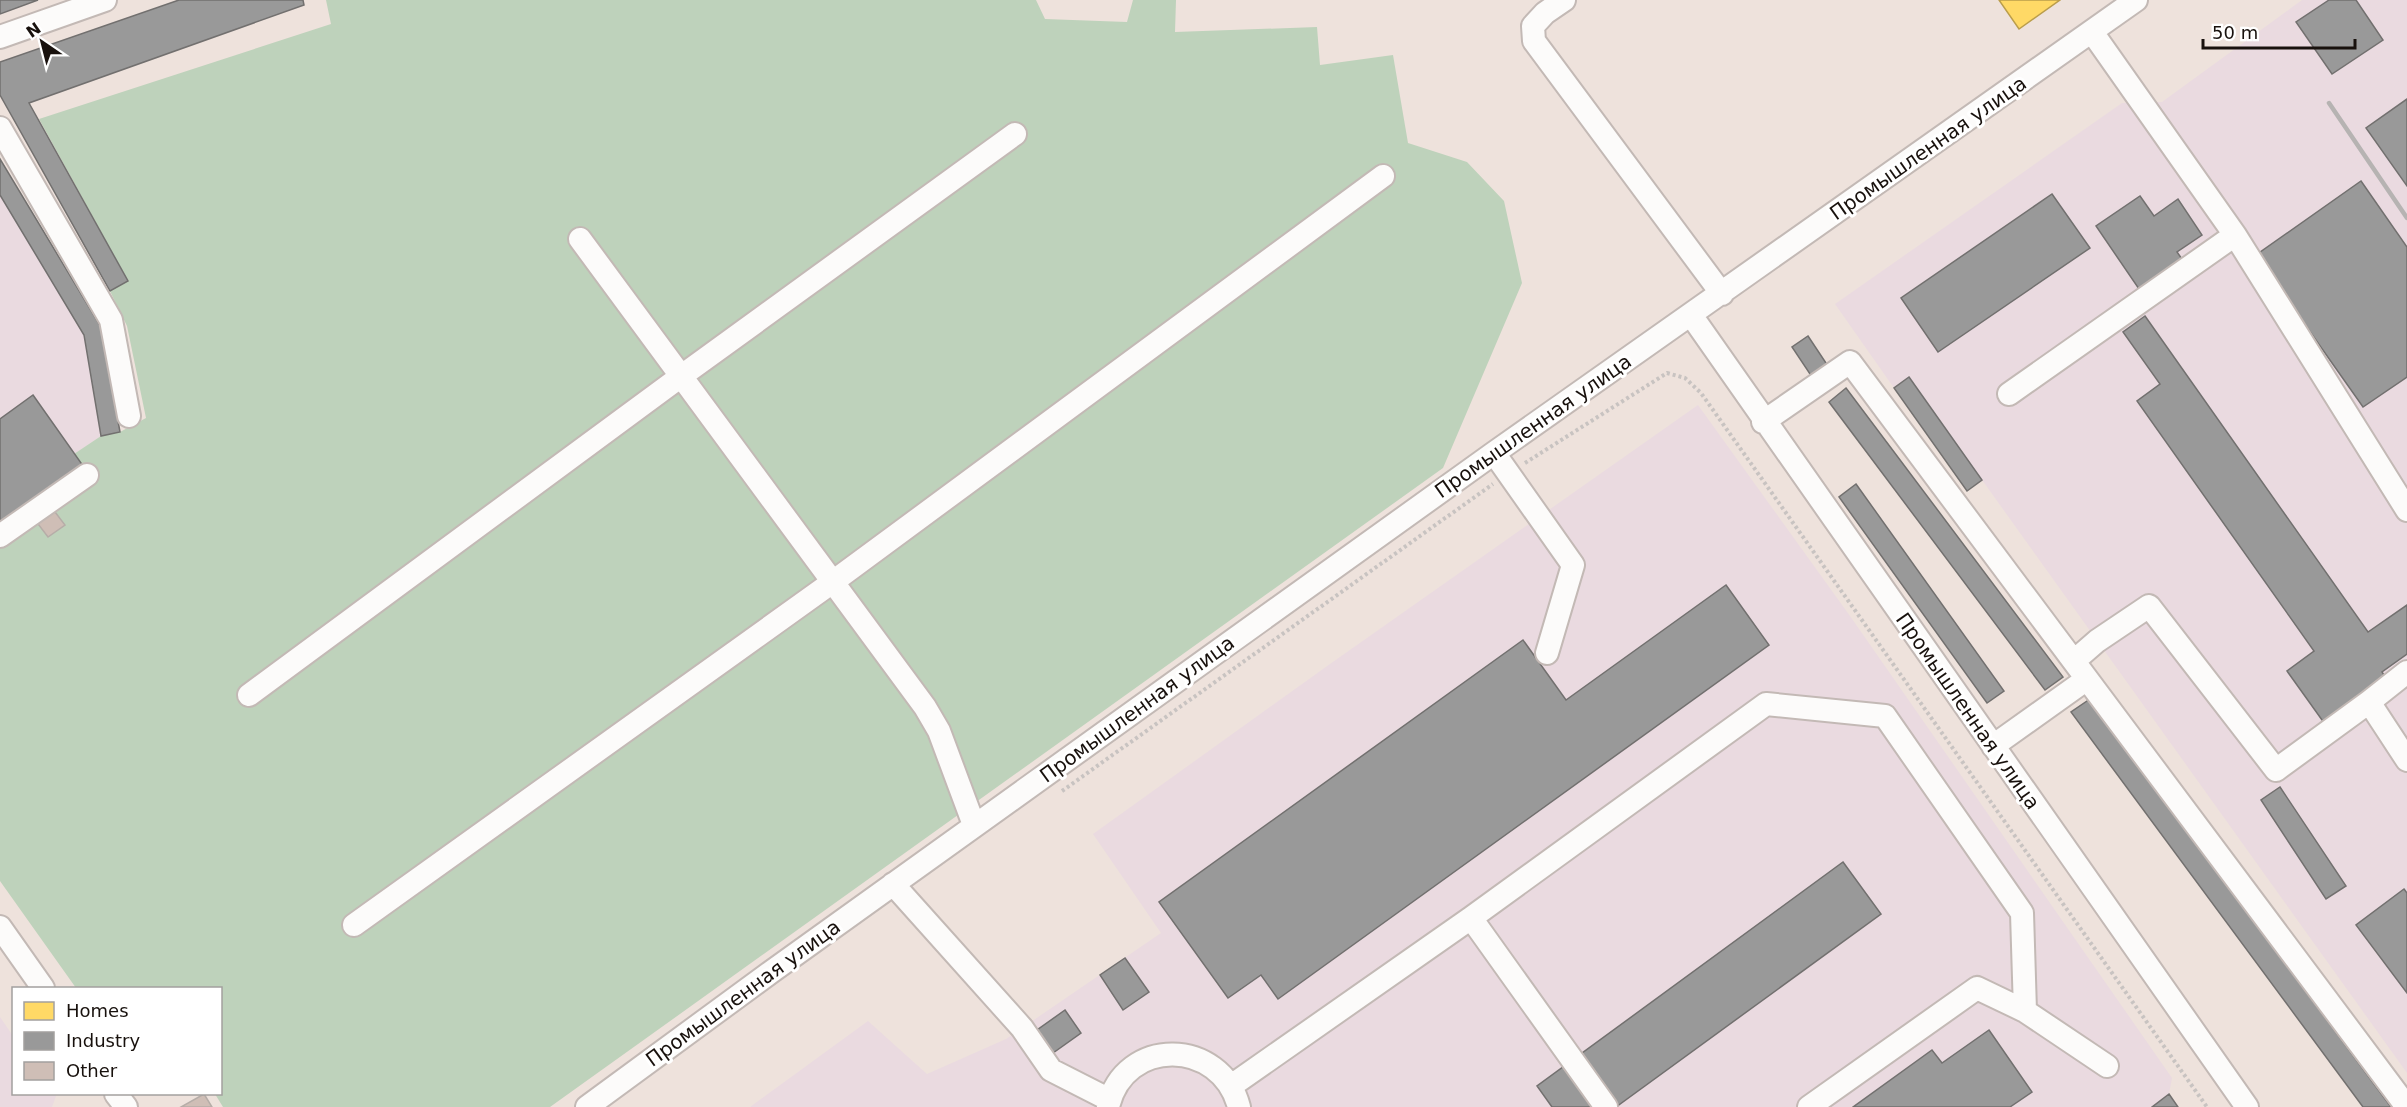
<svg xmlns="http://www.w3.org/2000/svg" width="2407" height="1107" font-family="'DejaVu Sans',sans-serif">
  <rect width="100%" height="100%" fill="#eee2dc"/>
  <!-- industrial -->
  <path fill="#eadae0" d="M2302 0H2407V1073L1909 378 1894 388 1835 304 2122 103 2162 102Z
    M0 195 84 335 101 436 75 454 86 470 0 532Z
    M1698 405 1850 616 2172 1078 2169 1094 2178 1107H750L868 1021 927 1074 1006 1039 1161 933 1093 834 1330 664Z
    M0 1017 13 1036 14 1094H54L56 1096 52 1107H0Z"/>
  <!-- green -->
  <path fill="#bed2bb" d="M326 0H1036L1045 19 1127 22 1133 0H1176L1175 32 1317 27 1320 65 1393 55 1408 143 1467 162 1504 201 1522 283 1443 468 550 1107H223L215 1094H220V988H76L0 881V532L86 470 74 454 101 436 120 432 146 418 127 326 110 291 128 281 39 119 331 24Z"/>
  <!-- homes -->
  <path fill="#ffd966" stroke="#ba9d4b" stroke-width="1.5" d="M1999 0H2060L2019 29Z"/>
  <!-- industry -->
  <path fill="#999" stroke="#72706f" stroke-width="1.5" d="M0 0H38L0 14Z
    M179 0H303L304 5 29 103 128 281 110 291 0 95V62Z
    M2329 0H2356L2383 40 2332 74 2296 22Z
    M2407 99V186L2366 128Z
    M0 159 101 327 120 432 101 436 84 335 0 195Z
    M2361 181 2407 247V377L2363 407 2256 255Z
    M2052 194 2090 248 1938 352 1901 298Z
    M2140 196 2154 216 2178 199 2202 235 2177 252 2182 259 2139 289 2096 226Z
    M2145 316 2368 632 2407 605V654L2382 672 2389 683 2327 727 2287 671 2314 651 2137 401 2160 384 2123 332Z
    M1808 336 1830 369 1814 380 1792 347Z
    M1909 377 1982 480 1967 491 1894 388Z
    M1846 388 2063 677 2045 690 1829 402Z
    M33 395 86 470 0 532V419Z
    M1856 484 2004 691 1987 703 1839 497Z
    M1726 585 1769 645 1278 999 1261 975 1228 998 1159 902 1523 640 1566 700Z
    M2090 699 2391 1107H2363L2071 712Z
    M2280 787 2346 886 2326 899 2261 800Z
    M1843 862 1881 914 1616 1107H1552L1537 1086Z
    M2404 889 2407 893V993L2356 925Z
    M1125 958 1149 992 1123 1010 1100 975Z
    M1065 1010 1081 1033 1053 1053 1037 1030Z
    M1989 1030 2032 1092 2010 1107H1853L1932 1050 1942 1063Z
    M2169 1094 2178 1107H2152Z"/>
  <!-- building -->
  <path fill="#cfbeb6" stroke="#b6ada8" stroke-width="1.5" d="M52 508 65 525 48 537 35 520Z
    M204 1094 212 1107H181Z"/>
  <g fill="none" stroke-linecap="round" stroke-linejoin="round">
    <defs>
      <path id="minor" d="M1564 0 1545 13 1533 26 1534 41 1722 294
        M2092 32 2235 235 2407 510
        M0 37 105 0
        M0 128 111 320 129 416
        M580 239 925 707 939 731 974 825
        M1691 315 2247 1107
        M2009 394 2235 235
        M1763 422 1850 362 2407 1107
        M1494 453 1573 565 1547 653
        M0 536 87 475
        M2074 661 2097 641 2149 606 2276 770 2369 702
        M2407 672 2369 702 2407 760
        M249 695 680 377 1015 134
        M1993 746 2087 679
        M893 884 1022 1028 1051 1070 1110 1100
        M1471 918 1606 1107
        M354 925 834 581 1383 176
        M0 927 43 988
        M1231 1086 1471 918 1766 704 1885 716 2022 913 2025 1011
        M116 1094 126 1107
        M587 1107 771 972 1494 453 2136 0
        M1108 1107C1124 1036 1221 1038 1239 1107
        M1809 1107 1977 988 2025 1011 2107 1066"/>
    </defs>
    <!-- minor casing -->
    <use href="#minor" stroke="#c3b9b5" stroke-width="26"/>
    <!-- path -->
    <path stroke="#c8c3c1" stroke-width="4" stroke-dasharray="3 3" stroke-linecap="butt" d="M1525 463 1667 373 1685 378 1701 393 2207 1107
      M1062 791 1493 484"/>
    <!-- minor -->
    <use href="#minor" stroke="#fcfbfa" stroke-width="22"/>
    <!-- rail -->
    <path stroke="#b6b3b2" stroke-width="4.5" d="M2329 103 2407 218"/>
  </g>
  <g text-anchor="middle" stroke-width="6" stroke-linejoin="round" paint-order="stroke">
    <!-- street labels -->
    <g font-size="20" fill="#18110d" stroke="#fff">
      <text transform="translate(1928 148) rotate(-35)" y="7">Промышленная улица</text>
      <text transform="translate(1533 426) rotate(-35)" y="7">Промышленная улица</text>
      <text transform="translate(1137 709) rotate(-36)" y="7">Промышленная улица</text>
      <text transform="translate(1968 711) rotate(55)" y="7">Промышленная улица</text>
      <text transform="translate(743 993) rotate(-36)" y="7">Промышленная улица</text>
    </g>
  </g>
  <!-- legend -->
  <rect x="12" y="987" width="210" height="108" fill="#ffffff" stroke="#a3a09e" stroke-width="1.5"/>
  <rect x="24" y="1002" width="30" height="18" fill="#ffd966" stroke="#a3a09e" stroke-width="1.5"/>
  <text x="66" y="1017" font-size="18" fill="#18110d">Homes</text>
  <rect x="24" y="1032" width="30" height="18" fill="#999999" stroke="#a3a09e" stroke-width="1.5"/>
  <text x="66" y="1047" font-size="18" fill="#18110d">Industry</text>
  <rect x="24" y="1062" width="30" height="18" fill="#cfbeb6" stroke="#a3a09e" stroke-width="1.5"/>
  <text x="66" y="1077" font-size="18" fill="#18110d">Other</text>
  <!-- north arrow -->
  <g transform="translate(42 42) rotate(325)" stroke="#ffffff" stroke-width="4.5" paint-order="stroke">
  <path d="M0-4.5L10 22L0 15L-10 22Z" fill="#18110d"/>
  <text y="-9" font-size="16" font-weight="bold" text-anchor="middle" fill="#18110d">N</text>
  </g>
  <!-- scale -->
  <path d="M2203 39v9h152v-9" fill="none" stroke="#18110d" stroke-width="3"/>
  <text x="2212" y="39" font-size="18" fill="#18110d" stroke="#ffffff" stroke-width="4.5" paint-order="stroke">50 m</text>
</svg>
